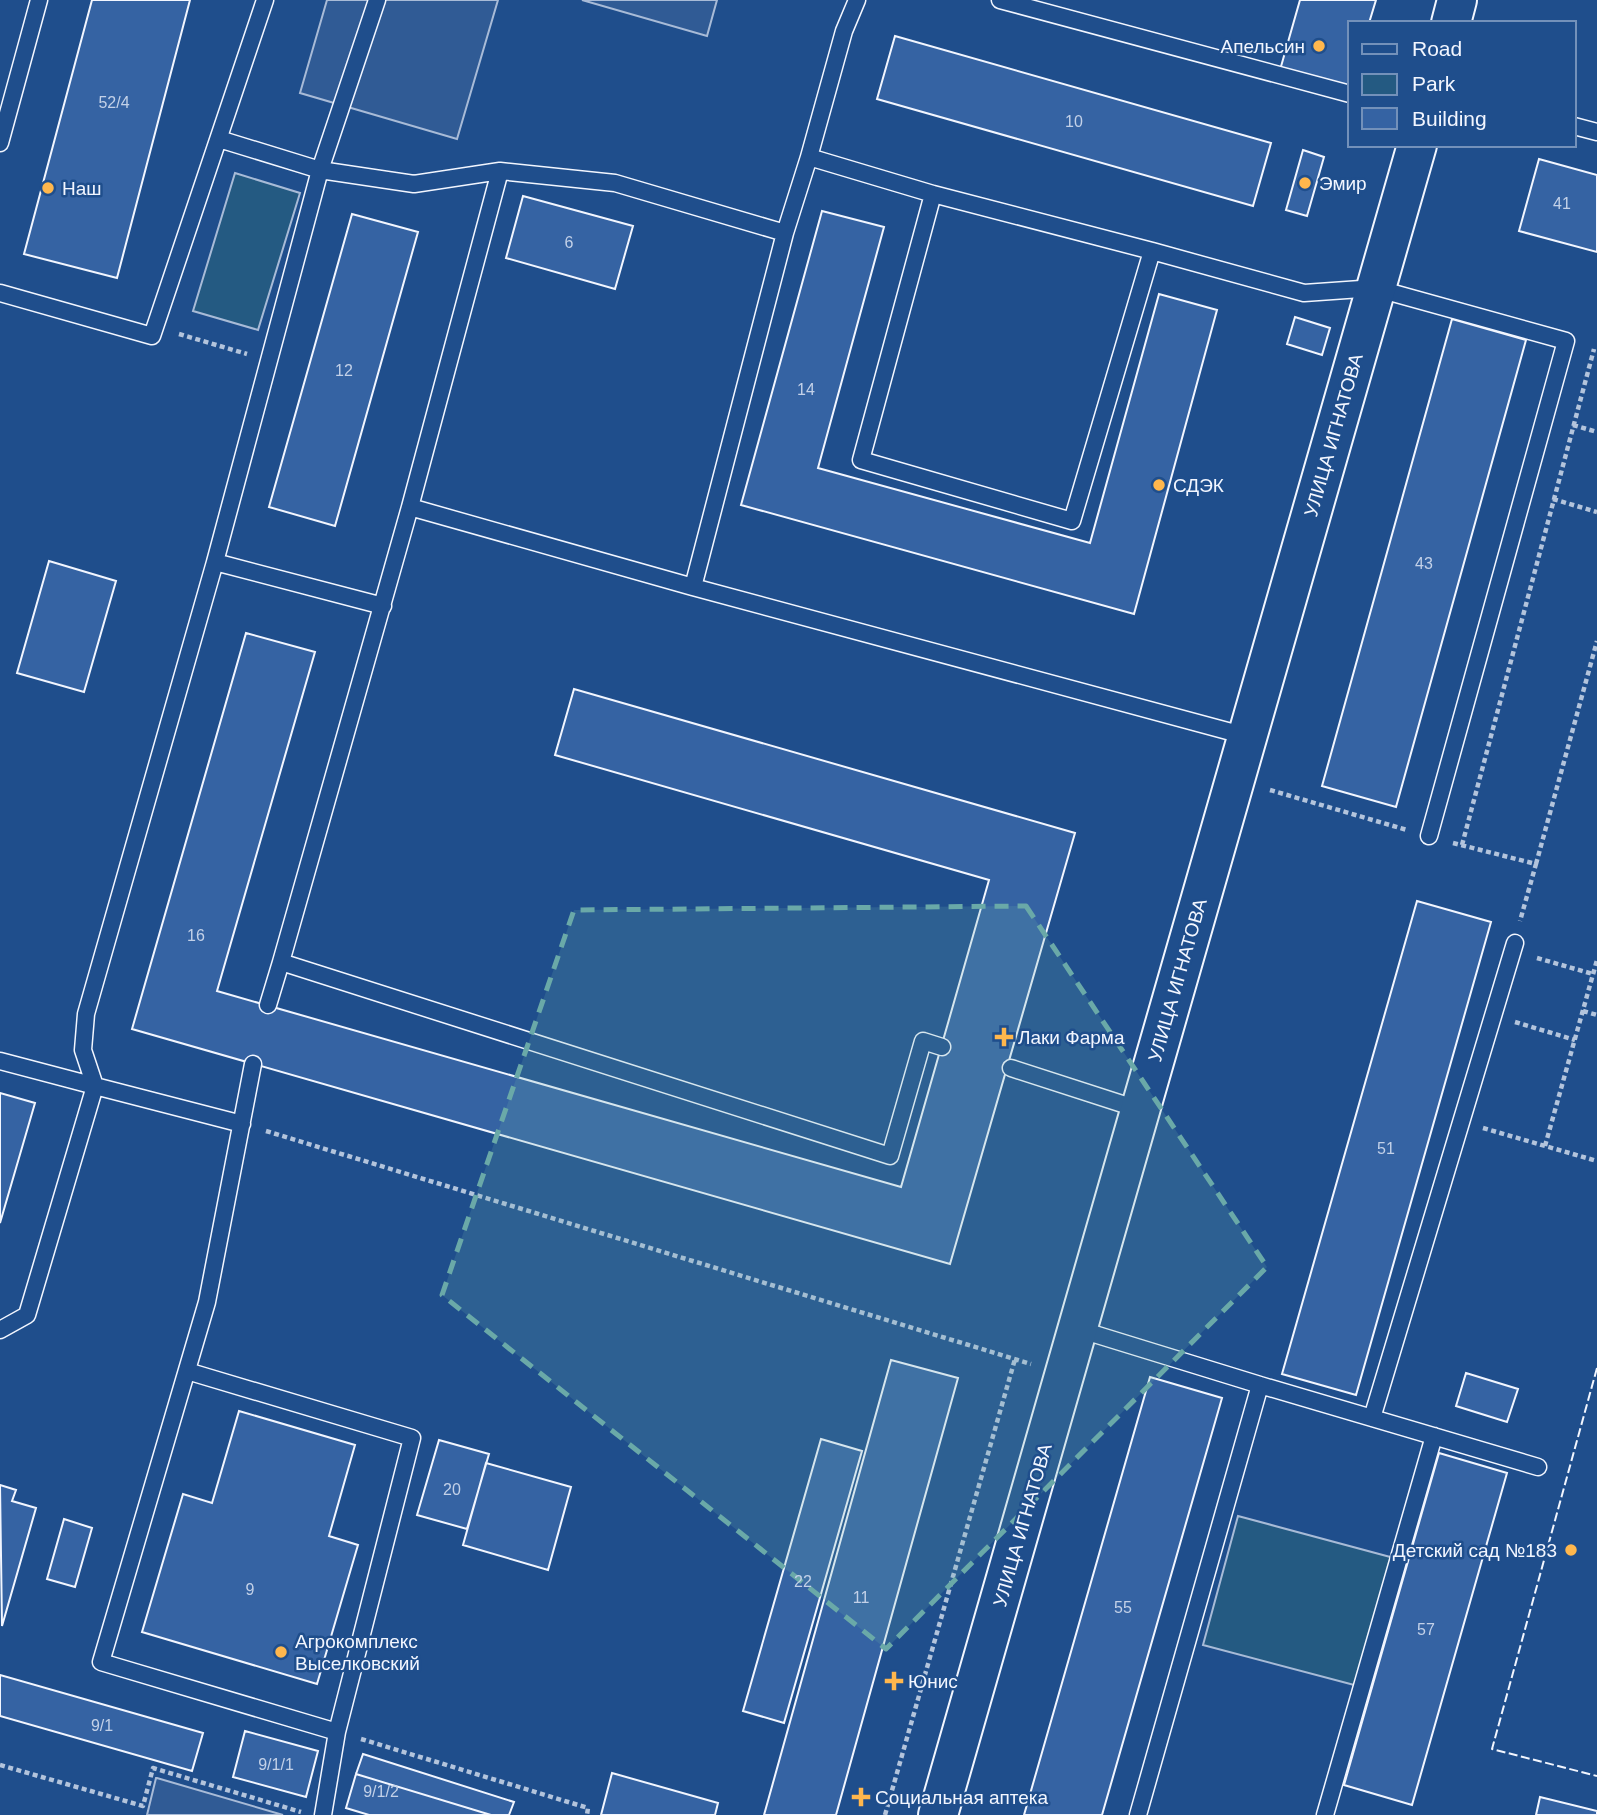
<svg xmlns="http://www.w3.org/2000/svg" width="1597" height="1815" font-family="Arial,sans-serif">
  <rect width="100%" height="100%" fill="#1f4e8c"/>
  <!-- green -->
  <path fill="#245a82" stroke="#a8bbd7" stroke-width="2" d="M235 173 300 193 258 330 193 311Z
    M1238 1516 1394 1558 1358 1686 1203 1645Z"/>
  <!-- parking -->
  <path fill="#305b95" stroke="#a8bbd7" stroke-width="2" d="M327 0H498L457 139 300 93Z
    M582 0H717L707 36Z
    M156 1778H157L283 1815H147Z"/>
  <!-- building -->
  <path fill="#3563a3" stroke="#f2f6ff" stroke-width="2" d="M92 0H190L117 278 24 254Z
    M1300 0H1376L1369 23H1350V89L1280 70Z
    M895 36 1271 143 1253 206 877 99Z
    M1303 150 1324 157 1307 216 1286 210Z
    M1539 159 1597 175V252L1519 231Z
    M523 196 633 226 615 289 506 258Z
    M822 211 884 227 818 468 1090 543 1159 294 1217 310 1134 614 741 505Z
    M352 214 418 232 335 526 269 507Z
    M1295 317 1330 328 1322 355 1287 344Z
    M1452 319 1526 340 1396 807 1322 786Z
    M49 561 116 581 84 692 17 673Z
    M246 633 315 652 217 991 901 1187 989 880 555 755 574 689 1075 833 950 1264 132 1029Z
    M1417 901 1491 922 1356 1395 1282 1374Z
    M0 1093 35 1103 0 1223Z
    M891 1360 958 1378 836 1815H764Z
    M1466 1373 1518 1389 1507 1422 1456 1406Z
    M1150 1377 1222 1398 1102 1815H1024Z
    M239 1411 355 1445 329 1536 358 1545 317 1684 142 1632 183 1494 212 1503Z
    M821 1439 862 1451 784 1723 743 1711Z
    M439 1440 489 1454 467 1529 417 1515Z
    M1439 1453 1507 1473 1412 1805 1344 1785Z
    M486 1463 571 1487 548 1570 463 1545Z
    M0 1485 16 1490 12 1501 36 1508 2 1626Z
    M64 1519 92 1528 75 1587 47 1579Z
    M0 1675 203 1733 192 1771 0 1716Z
    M245 1731 318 1751 306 1797 233 1777Z
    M363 1754 514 1802 509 1815H491L356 1774Z
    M612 1773 718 1803 715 1815H601Z
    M356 1774 491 1815H369L346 1808Z
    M1540 1797 1597 1811V1815H1536Z"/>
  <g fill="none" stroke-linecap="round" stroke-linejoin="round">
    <defs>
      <path id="lane" d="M377 0 320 170 414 184 500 171
        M857 0 844 31 809 157 933 194 861 460 1072 521 1152 251 1304 293 1375 288 1566 341 1429 836
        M1000 0 1350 94
        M1574 126 1597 132
        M219 139 320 170 215 562 383 606
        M0 143 39 0
        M809 157 785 233 693 587 1246 736
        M933 194 1152 251
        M0 293 152 336 265 0
        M410 507 500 171 615 183 785 233
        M281 962 410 507 693 587
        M268 1005 281 962 890 1156 923 1041 942 1047
        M0 1061 95 1086
        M1011 1068 1141 1110
        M95 1086 83 1050 86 1014 215 562
        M1078 1329 1260 1385 1138 1815
        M0 1330 27 1315 95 1086 242 1124
        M187 1371 412 1438 337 1732 101 1662 207 1302 253 1064
        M1260 1385 1538 1467
        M1372 1418 1515 943
        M323 1815 337 1732
        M1325 1815 1434 1436"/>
      <path id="secondary" d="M1451 23 1457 0
        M938 1815 1417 145"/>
    </defs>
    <!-- lane casing -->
    <use href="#lane" stroke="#f2f6ff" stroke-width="19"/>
    <!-- secondary casing -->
    <use href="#secondary" stroke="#f2f6ff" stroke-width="42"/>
    <!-- path -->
    <path stroke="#b3c4dc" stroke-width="4.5" stroke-dasharray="5 3.5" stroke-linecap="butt" d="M179 334 247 354
      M1573 425 1597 432
      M1553 499 1597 512
      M1270 790 1407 830
      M1453 843 1536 864 1520 921
      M1462 845 1594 349
      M1536 864 1597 641
      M1537 958 1593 974
      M1583 1011 1597 1015
      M1515 1022 1575 1040
      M1483 1128 1597 1161
      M266 1131 1031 1364
      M1545 1146 1597 960
      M361 1739 588 1808 587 1815
      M0 1765 143 1806 153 1768 301 1812
      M885 1815 1015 1359"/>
    <!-- lane -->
    <use href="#lane" stroke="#1f4e8c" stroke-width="16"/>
    <!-- secondary -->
    <use href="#secondary" stroke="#1f4e8c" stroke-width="38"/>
    <!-- fence -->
    <path stroke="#f2f6ff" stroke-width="2" stroke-dasharray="9 3.5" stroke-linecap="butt" d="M1597 1368 1492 1749 1597 1776"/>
  </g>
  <!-- marked area -->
  <path fill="#6aa9a8" fill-opacity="0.2" stroke="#6aa9a8" stroke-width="5" stroke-dasharray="14 9" stroke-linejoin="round" d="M1026 906 1267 1267 886 1649 442 1295 574 910Z"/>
  <!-- markers -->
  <g fill="#ffb74d" stroke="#1f4e8c" stroke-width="2.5">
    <circle cx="1319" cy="46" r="7"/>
    <circle cx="1305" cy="183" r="7"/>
    <circle cx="48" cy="188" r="7"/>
    <circle cx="1159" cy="485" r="7"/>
    <path d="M1000.5 1026.5h7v7h7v7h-7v7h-7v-7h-7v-7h7z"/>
    <circle cx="1571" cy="1550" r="7"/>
    <circle cx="281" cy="1652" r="7"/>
    <path d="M890.5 1670.5h7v7h7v7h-7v7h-7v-7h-7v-7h7z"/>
    <path d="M857.5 1786.5h7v7h7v7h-7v7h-7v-7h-7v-7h7z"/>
  </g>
  <g text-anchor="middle" stroke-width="5" stroke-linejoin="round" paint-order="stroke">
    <!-- number labels -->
    <g font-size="16" fill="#c3d1e8">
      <text x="114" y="108">52/4</text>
      <text x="1074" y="127">10</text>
      <text x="1562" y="209">41</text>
      <text x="569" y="248">6</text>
      <text x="344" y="376">12</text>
      <text x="806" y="395">14</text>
      <text x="1424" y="569">43</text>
      <text x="196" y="941">16</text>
      <text x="1386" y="1154">51</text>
      <text x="452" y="1495">20</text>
      <text x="803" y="1587">22</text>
      <text x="250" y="1595">9</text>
      <text x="861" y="1603">11</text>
      <text x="1123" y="1613">55</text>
      <text x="1426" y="1635">57</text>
      <text x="102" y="1731">9/1</text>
      <text x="276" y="1770">9/1/1</text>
      <text x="381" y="1797">9/1/2</text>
    </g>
    <!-- poi labels -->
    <g font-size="19" fill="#f2f6ff" stroke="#1f4e8c" text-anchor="start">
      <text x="1305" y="53" text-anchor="end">Апельсин</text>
      <text x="1319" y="190">Эмир</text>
      <text x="62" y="195">Наш</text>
      <text x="1173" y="492">СДЭК</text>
      <text x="1018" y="1044">Лаки Фарма</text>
      <text x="1557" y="1557" text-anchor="end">Детский сад №183</text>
      <text x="295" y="1648">Агрокомплекс<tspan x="295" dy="22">Выселковский</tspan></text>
      <text x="908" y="1688">Юнис</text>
      <text x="875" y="1804">Социальная аптека</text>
    </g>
    <!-- street labels -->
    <g font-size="19" fill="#f2f6ff" stroke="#1f4e8c">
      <text transform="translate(1333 435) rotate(-74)" y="7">УЛИЦА ИГНАТОВА</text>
      <text transform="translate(1177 980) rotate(-74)" y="7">УЛИЦА ИГНАТОВА</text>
      <text transform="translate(1022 1525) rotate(-74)" y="7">УЛИЦА ИГНАТОВА</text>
    </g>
  </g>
  <!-- legend -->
  <rect x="1348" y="21" width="228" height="126" fill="#1f4e8c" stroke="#7391ba" stroke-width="2"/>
  <rect x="1362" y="44" width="35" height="10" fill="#1f4e8c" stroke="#7391ba" stroke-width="2"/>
  <text x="1412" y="56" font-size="21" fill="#f2f6ff">Road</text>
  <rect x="1362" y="74" width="35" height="21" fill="#245a82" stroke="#7391ba" stroke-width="2"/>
  <text x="1412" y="91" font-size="21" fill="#f2f6ff">Park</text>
  <rect x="1362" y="108" width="35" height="21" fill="#3563a3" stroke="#7391ba" stroke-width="2"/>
  <text x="1412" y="126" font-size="21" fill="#f2f6ff">Building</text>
</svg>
